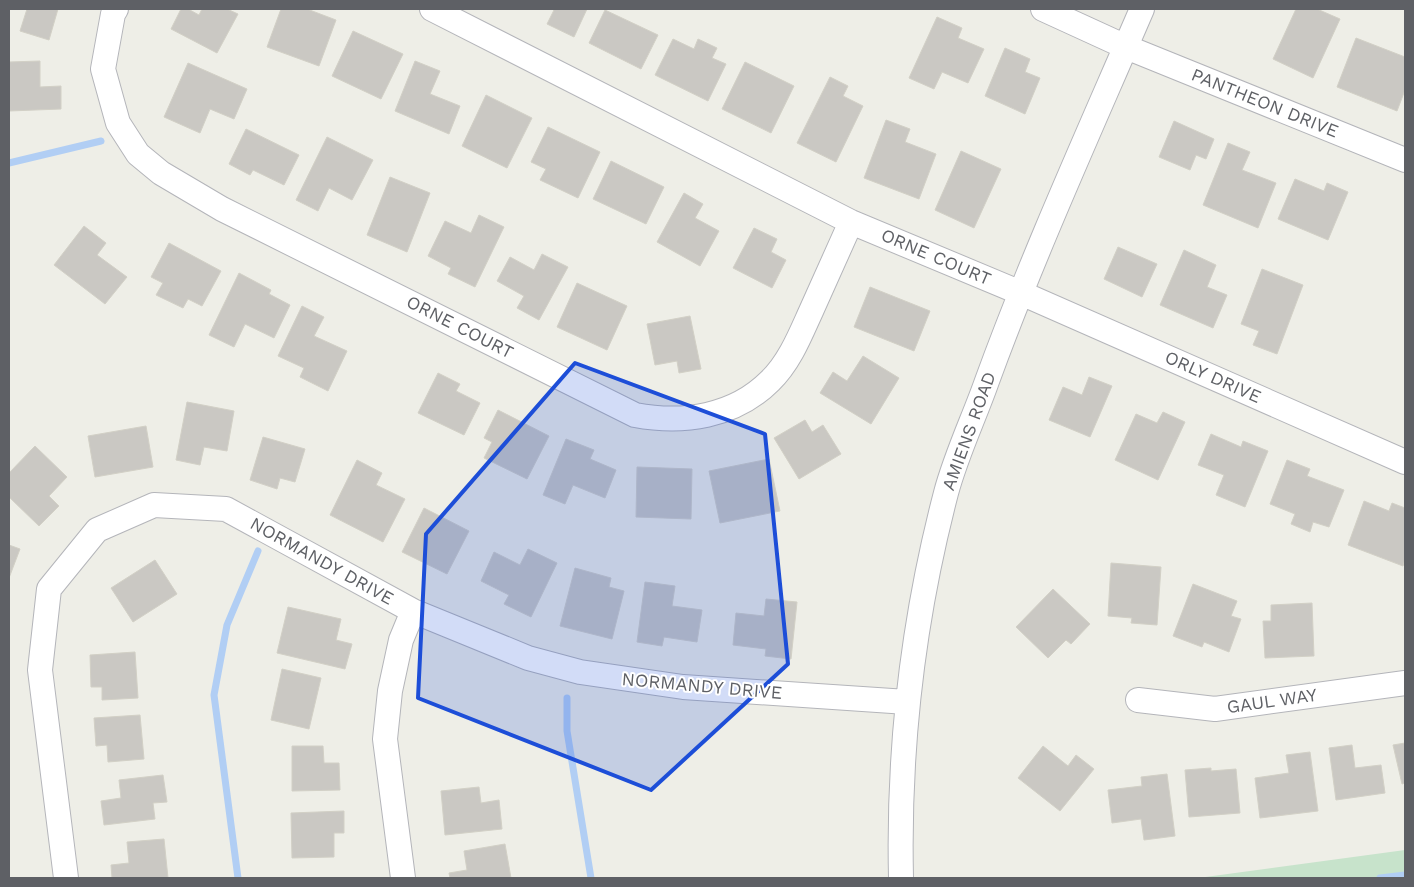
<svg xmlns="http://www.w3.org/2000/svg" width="1414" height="887" font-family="'Work Sans',sans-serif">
  <rect width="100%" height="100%" fill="#eeeee7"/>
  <!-- green -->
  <path fill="#c7e3cb" d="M1405 850V878H1198Z"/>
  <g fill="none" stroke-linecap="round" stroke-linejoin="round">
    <!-- stream -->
    <path stroke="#b1cef4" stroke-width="7" d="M9 163 101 141
      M567 698V731L591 878
      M238 878 214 695 227 625 258 551
      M1380 878 1405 875"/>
  </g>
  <!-- building -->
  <path fill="#cac8c3" stroke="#d2d0c6" d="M27 9H58L49 40 20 31Z
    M181 9H188L199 15 202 9H227L238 14 217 53 171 29Z
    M281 9H307L336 20 319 66 267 47Z
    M551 9H587L574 37 547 24 554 10Z
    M1296 9H1317L1340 19 1313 78 1273 59Z
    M605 10 658 35 641 69 589 43Z
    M937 17 962 28 958 38 984 49 968 83 942 72 934 89 909 78Z
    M353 31 403 54 381 99 332 76Z
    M1356 38 1405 57V90L1397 111 1337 87Z
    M673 39 694 49 698 39 717 48 712 58 726 64 708 101 655 75Z
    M1005 48 1030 59 1025 72 1040 78 1025 114 985 96Z
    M40 61V87L61 86V109L9 111V62Z
    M415 61 440 71 430 94 460 106 449 134 395 111Z
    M745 62 794 86 771 133 722 109Z
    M188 63 247 89 234 119 210 109 200 133 164 117Z
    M830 77 848 86 843 96 863 106 836 162 797 143Z
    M486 95 532 118 507 168 462 146Z
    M886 120 910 129 905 142 936 154 919 199 864 178Z
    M1174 121 1214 139 1206 159 1196 155 1190 170 1159 157Z
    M548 127 600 152 578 198 540 180 546 169 531 162Z
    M246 129 299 155 284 185 253 170 250 175 229 164Z
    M327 137 373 160 352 200 329 188 318 211 296 200Z
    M1228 143 1250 152 1242 170 1276 183 1258 228 1203 205Z
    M961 151 1001 169 974 228 935 210Z
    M611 161 664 187 646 224 593 199Z
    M390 177 430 193 407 252 367 235Z
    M1295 179 1324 191 1327 183 1348 192 1328 240 1278 219Z
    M684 193 703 204 695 218 719 231 700 266 657 242Z
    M479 215 504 227 475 287 448 274 451 268 428 256 445 221 471 233Z
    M84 226 106 243 97 255 127 277 105 304 54 265Z
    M754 228 777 239 771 252 786 260 772 288 733 268Z
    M169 243 221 271 202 306 188 299 183 308 156 295 163 283 151 277Z
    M1118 247 1157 264 1142 297 1104 279Z
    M1184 250 1216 265 1207 287 1227 295 1213 328 1160 305Z
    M542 254 568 267 539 320 517 308 524 296 497 281 510 257 534 270Z
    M1262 269 1303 285 1277 354 1253 345 1259 331 1241 324Z
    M239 273 271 290 269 294 290 305 274 338 245 324 234 347 209 335Z
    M577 283 627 306 607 350 557 327Z
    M870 287 930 311 914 351 854 327Z
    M302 306 324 317 314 336 347 351 328 391 300 377 304 368 278 356Z
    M690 316 701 369 679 373 677 361 655 365 647 324Z
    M863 356 899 378 871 424 820 393 833 372 847 381Z
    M438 373 460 384 456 391 480 403 464 435 418 413Z
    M1089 377 1112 386 1090 437 1049 420 1063 387 1082 395Z
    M187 402 234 411 227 451 204 447 200 465 176 460Z
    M498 410 549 436 527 479 484 458 492 442 484 438Z
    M1163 412 1185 422 1158 480 1115 460 1136 414 1157 423Z
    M805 420 812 432 823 425 841 454 799 479 774 438Z
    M146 426 153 467 95 477 88 436Z
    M1211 434 1241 447 1243 441 1268 451 1245 507 1216 495 1224 475 1198 465Z
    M263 437 305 449 295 482 280 478 277 489 250 480Z
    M566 439 594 450 590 459 616 470 605 498 573 485 565 504 543 495Z
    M35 446 67 477 49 496 59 506 39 526 9 497V473Z
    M769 459 780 511 720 523 709 471Z
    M357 460 382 473 376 485 405 499 383 542 330 515Z
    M1287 460 1310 469 1307 476 1344 490 1329 527 1313 522 1310 532 1291 524 1295 514 1270 504Z
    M637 467 692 469 691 519 636 517Z
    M1364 501 1389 511 1392 503 1405 508V559L1403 566 1348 545Z
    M424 508 469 531 447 574 402 552Z
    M9 545 20 549 9 578Z
    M528 549 557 563 531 617 504 604 509 595 481 581 494 552 520 565Z
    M155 560 177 594 133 622 111 588Z
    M1111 563 1161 567 1157 625 1131 623 1132 618 1108 616Z
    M575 568 611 578 609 587 624 591 612 639 560 626Z
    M645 582 675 586 672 606 702 610 697 642 664 637 662 646 637 642Z
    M1193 584 1237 601 1231 616 1241 619 1229 652 1204 642 1202 647 1173 636Z
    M1053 589 1090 624 1071 644 1066 640 1048 658 1016 627Z
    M766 599 797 602 791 659 765 656 766 649 733 645 736 613 764 616Z
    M1312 603 1314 656 1265 658 1263 621H1271V605Z
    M288 607 341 619 336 640 352 644 345 669 277 653Z
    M135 652 138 698 102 700V687H91L90 655Z
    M282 669 321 678 309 729 271 720Z
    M140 715 144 759 108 762 107 745 96 746 94 718Z
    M1405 743V783L1402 784 1393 745Z
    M1352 745 1355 768 1381 765 1385 793 1336 800 1329 748Z
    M292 746H323L324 763H339L340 790 292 791Z
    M1043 746 1068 766 1076 755 1094 769 1060 811 1018 778Z
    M1310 752 1318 811 1260 818 1255 778 1289 773 1286 755Z
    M1211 768V771L1236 769 1240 813 1189 817 1185 770Z
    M1167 774 1175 836 1144 840 1141 819 1112 823 1108 790 1142 786 1141 777Z
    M163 775 167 802 153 803 155 819 104 825 101 801 121 798 119 780Z
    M479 787 481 803 499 800 502 829 445 835 441 791Z
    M344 811V833H334V857L292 858 291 813Z
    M164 839 168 878H112L111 865 129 863 127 842Z
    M505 844 511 878H450L449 873 467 870 464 851Z"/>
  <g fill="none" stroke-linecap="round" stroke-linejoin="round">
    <defs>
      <path id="minor" d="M116 9 113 14 103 69 118 123 138 154 161 173 222 209 635 415C683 424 734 417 770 381 790 362 801 333 812 309 825 280 838 251 851 222
        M432 9 851 222 1021 293 1405 462
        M1043 9 1126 47 1405 160
        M1138 700 1215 709 1405 683
        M66 878 40 670 49 589 97 530 154 505 226 509 413 611 528 658 580 672 683 687 907 702
        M403 878 385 739 390 691 401 640 413 611
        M901 878C898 748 913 619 946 493 956 455 974 418 987 381 1033 255 1089 132 1142 9"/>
    </defs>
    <!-- minor casing -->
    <use href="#minor" stroke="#b4b5ba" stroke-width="26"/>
    <!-- minor -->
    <use href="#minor" stroke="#fff" stroke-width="24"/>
  </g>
  <!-- marked area -->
  <path fill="#1d4ed8" fill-opacity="0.2" stroke="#1d4ed8" stroke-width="4" stroke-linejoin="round" d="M575 363 765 434 788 664 651 790 418 698 426 534Z"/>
  <g text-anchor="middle" stroke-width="4" stroke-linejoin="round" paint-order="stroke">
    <!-- street labels -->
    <g font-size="18" fill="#5e6065" stroke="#fff">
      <text transform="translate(1265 103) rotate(22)" y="6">PANTHEON DRIVE</text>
      <text transform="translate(936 257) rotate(23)" y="6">ORNE COURT</text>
      <text transform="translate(460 327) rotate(27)" y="6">ORNE COURT</text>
      <text transform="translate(1213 377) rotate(24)" y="6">ORLY DRIVE</text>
      <text transform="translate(969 431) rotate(-70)" y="6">AMIENS ROAD</text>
      <text transform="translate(322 561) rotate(29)" y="6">NORMANDY DRIVE</text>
      <text transform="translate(702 686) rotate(5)" y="6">NORMANDY DRIVE</text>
      <text transform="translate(1272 701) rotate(-8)" y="6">GAUL WAY</text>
    </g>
  </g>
  <!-- border -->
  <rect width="1414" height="887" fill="none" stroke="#5e6065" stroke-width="20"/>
</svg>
